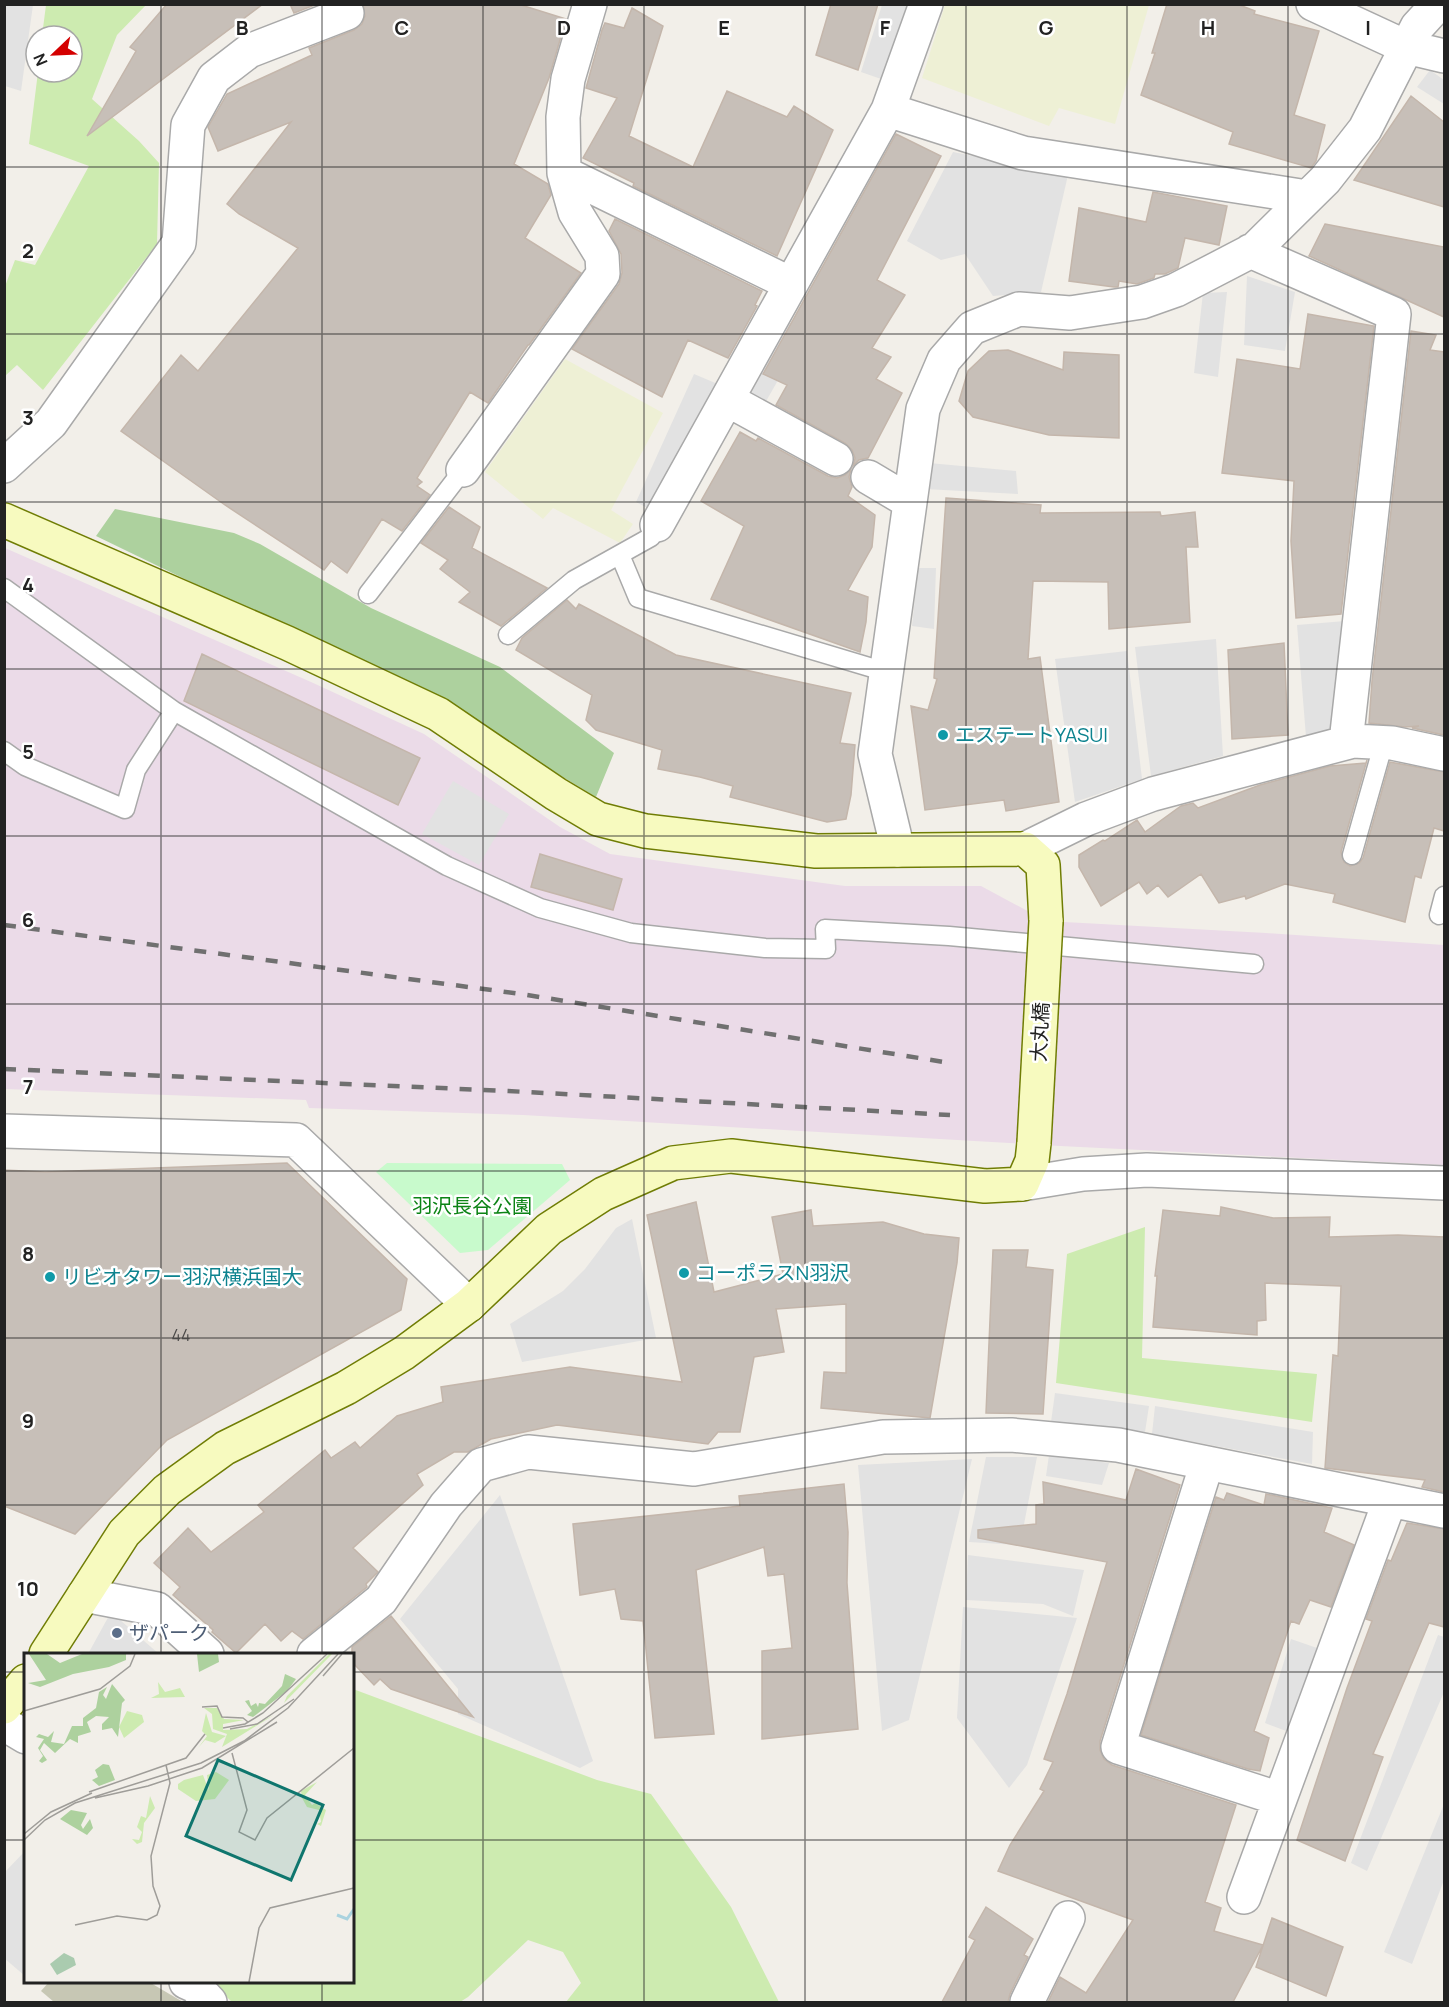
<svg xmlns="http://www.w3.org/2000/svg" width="1449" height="2007" font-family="Manrope,'Noto Sans JP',sans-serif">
  <rect width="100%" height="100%" fill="#f2efe9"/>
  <!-- industrial -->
  <path fill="#ebdbe8" d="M5 548 311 682 424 734 560 827 610 854 845 886H981L1046 921 1266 933 1444 945V1165L1060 1146 523 1115 309 1108 306 1100 5 1089Z"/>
  <!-- construction -->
  <path fill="#c7c7b4" d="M49 1982H149L183 2002H54L41 1991Z"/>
  <!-- farmland -->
  <path fill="#eef0d5" d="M945 5H1149L1115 124 1059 108 1049 126 922 78Z
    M565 359 663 413 611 510 633 524 620 543 553 508 543 519 485 472Z"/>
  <!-- grass -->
  <path fill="#cdebb0" d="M46 5H146L117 35 92 99 139 141 159 163 157 244 43 390 17 365 5 376 4 289 15 260 35 265 89 166 29 144 38 72H72V36H42Z
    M1145 1227 1142 1358 1317 1374 1312 1422 1056 1383 1067 1254Z
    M353 1689 597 1780 651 1794 731 1907 779 2002H566L581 1983 563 1952 528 1940 468 1997 460 2002H232L211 1982H352Z"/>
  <!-- forest -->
  <path fill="#add19e" d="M115 509 234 533 260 544 371 608 500 667 614 753 596 797 439 702 96 536Z"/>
  <!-- park -->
  <path fill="#c8facc" d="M387 1163 562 1164 570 1180 488 1250 460 1253 376 1172Z"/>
  <!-- parking -->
  <path fill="#e2e2e2" d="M4 5H33L21 91 5 86Z
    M882 5H912L884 80 861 72Z
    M1430 70 1444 80V104L1417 87Z
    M953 152 1068 175 1041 292 993 296 965 254 941 260 907 241Z
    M1247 276 1295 292 1285 351 1244 345Z
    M1227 292 1218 377 1194 373 1203 293Z
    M785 320 805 333 765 403 746 393Z
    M694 374 720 385 655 512 636 502Z
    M929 463 1016 471 1018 494 925 489Z
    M918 568H936L934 629 912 626Z
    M1345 621 1330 731 1306 737 1297 625Z
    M1216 639 1223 756 1151 776 1135 647Z
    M1127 651 1142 779 1075 802 1055 659Z
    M453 781 509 814 479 865 422 834Z
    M632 1219 656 1338 522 1362 510 1324 563 1291 585 1269 616 1228Z
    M1055 1393 1149 1406 1145 1432 1051 1422Z
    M1155 1406 1313 1432 1312 1464 1152 1434Z
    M1049 1455 1109 1463 1102 1485 1046 1476Z
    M986 1457H1037L1020 1545 969 1542Z
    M972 1459 909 1720 882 1731 858 1465Z
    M500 1495 593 1761 580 1768 458 1714V1689L400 1619Z
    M968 1555 1084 1570 1073 1616 1043 1604 966 1600Z
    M963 1607 1077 1618 1027 1765 1009 1788 957 1718Z
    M111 1612 159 1654H88Z
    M1438 1635 1444 1637V1692L1367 1871 1351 1863Z
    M1291 1639 1317 1648 1289 1732 1265 1723Z
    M1444 1804V1880L1412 1964 1384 1952Z
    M25 1851V1976L4 1958 5 1872Z"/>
  <!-- building -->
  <path fill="#c7bfb8" stroke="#c4b6ab" stroke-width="1.5" d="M167 4H263L87 136 136 51 130 47Z
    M290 4H317L294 13Z
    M363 4H518L566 19 549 78 514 164 548 184 551 195 525 238 581 273 529 345H528L488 403 470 392 417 478 422 482 417 486 430 495 402 531 382 519 347 573 331 561 324 570 225 505 121 431 181 355 198 371 298 248 239 214 227 204 291 122 218 151 208 127 227 94 312 55 309 48 354 30 362 24 365 16Z
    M831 4H878L858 70 816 55Z
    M1167 4H1237L1255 11 1254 14 1319 31 1294 115 1325 125 1316 161 1311 168 1229 144 1233 132 1141 95 1155 53H1152Z
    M632 8 663 26 629 136 693 167 727 91 787 117 794 106 833 130 777 256 633 186 634 183 583 158 617 98 586 88 602 30 605 23 624 28Z
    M1411 96 1444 122V207L1354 180Z
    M896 134 941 156 877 280 905 295 872 348 891 357 876 379 902 393 868 458 859 460 853 466 855 458 852 450 845 443 776 405 787 385 763 374Z
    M1153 192 1227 206 1219 245 1185 238 1178 268 1165 274H1155L1154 278 1137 284 1119 281 1118 287H1114L1069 281 1079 208 1146 222Z
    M615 219 762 291 755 305 757 306 728 358 688 340 662 397 572 349 619 284 622 273 621 254 609 231Z
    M1325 224 1444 247V317L1309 256Z
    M1308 314 1374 326 1341 614 1296 618 1291 541 1294 481 1222 473 1237 359 1300 369Z
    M1411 331 1436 335 1430 350 1444 352V735L1412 728 1419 726 1405 727 1369 723 1372 681Z
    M1008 350 1063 370 1064 352 1119 355V438L1049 435 973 417 959 401 968 371 989 351Z
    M740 432 756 441 758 438 828 476 837 478 845 475 851 469 849 477 852 487 848 496 875 515 872 547 848 590 868 597 866 622 860 652 711 599 744 526 701 501Z
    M946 498 1041 505 1040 513 1160 512 1161 516 1195 512 1198 547H1186L1190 622 1109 629 1108 582 1033 581 1028 659 1040 657 1059 802 1006 811 1004 800 925 810 911 706 928 710 937 679 934 678Z
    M449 507 480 527 472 548 547 588 501 626 459 602 470 592 440 569 448 560 421 543Z
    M567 600 576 609 579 604 676 655 851 693 840 743 855 745 851 795 846 819 827 822 730 797 733 786 700 777 658 769 662 750 596 730 586 720 592 695 516 650 522 638Z
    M1284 643 1288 735 1232 739 1228 650Z
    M202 654 420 758 398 805 184 701Z
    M1367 760 1341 852 1344 862 1350 866 1359 863 1363 858 1390 762 1444 772V831L1434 828 1421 878 1415 876 1405 922 1333 902 1335 894 1285 884 1246 899 1245 896 1219 903 1201 874 1168 897 1158 885 1147 894 1139 882 1101 906 1079 867V855L1103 840 1105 841 1137 820 1145 832 1181 806 1193 803 1198 808 1260 785 1330 766 1366 763Z
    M540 854 622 879 613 910 531 887Z
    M287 1163 407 1279 401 1310 167 1440 75 1534 4 1506V1170L45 1172Z
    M696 1202 714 1292 783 1274 772 1217 811 1210 813 1226 883 1222 924 1234 959 1238 957 1263 930 1418 821 1408 824 1372 846 1373V1304L776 1309 784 1352 754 1357 740 1432H718L708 1444 557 1425 491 1439 468 1452H454L417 1474 423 1485 353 1548 378 1572 366 1584 367 1587 303 1639 292 1631 281 1641 265 1624 236 1653 212 1632 213 1630 173 1595 180 1587 154 1563 188 1528 211 1552 264 1512 258 1505 325 1450 331 1458 355 1442 360 1448 397 1416 443 1402 441 1387 570 1367 682 1382 647 1215Z
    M1221 1207 1273 1218 1330 1217 1329 1237 1398 1235 1444 1237V1492L1422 1487 1425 1480 1325 1468 1333 1355 1338 1356 1341 1286 1265 1283 1266 1320 1257 1321V1335L1153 1327 1157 1276H1155L1163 1210 1220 1216Z
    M993 1250H1028L1026 1267 1053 1270 1043 1414 986 1413Z
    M1136 1469 1180 1485 1100 1741V1750L1104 1759 1112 1765 1236 1805 1205 1902 1221 1908 1214 1931 1263 1945 1233 2002H1048L1060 1977 1086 1993 1133 1920 998 1871 1010 1845 1044 1791 1040 1789 1053 1762 1044 1759 1067 1694 1107 1562 978 1538V1530L1036 1524V1505L1044 1504 1043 1482 1126 1500Z
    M844 1484 848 1532 847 1583 858 1729 762 1739V1651L792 1648 784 1574 768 1576 764 1547 696 1570 714 1734 655 1738 643 1621 621 1619 615 1589 580 1595 573 1524 740 1506 739 1496Z
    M1227 1493 1264 1505 1266 1494 1332 1508 1324 1532 1354 1545 1331 1607 1310 1600 1299 1624 1291 1621 1254 1731 1269 1738 1260 1771 1248 1769 1141 1735 1216 1497 1224 1500Z
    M1407 1523 1444 1529V1627L1429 1623 1373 1754 1383 1757 1345 1861 1297 1840 1347 1688 1372 1621 1366 1619 1388 1560 1391 1561Z
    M391 1616 473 1717 391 1689 380 1679 374 1685 352 1662V1647Z
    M986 1907 1033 1939 1024 1955 1028 1957 1010 1994 1008 2002H942L975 1940 969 1937Z
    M1272 1918 1343 1947 1326 1996 1256 1967Z"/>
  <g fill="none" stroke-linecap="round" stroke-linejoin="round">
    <defs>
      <path id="lane" d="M620 555 638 598 886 672
        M4 588 174 711 447 866 540 908 631 933 765 948 826 949 825 929 949 936 1254 964
        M368 594 463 470
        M508 635 574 580 651 537 657 525
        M4 751 25 766 125 809 136 770 174 711
        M1352 855 1384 742
        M1439 915 1444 896"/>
      <path id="street" d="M1313 4 1406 47 1444 56
        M888 110 1023 153 1307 197
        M564 173 791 284
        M1250 251 1394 314 1346 742
        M728 400 836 459
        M4 466 51 423 179 243 188 125 214 78 249 51 347 13
        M463 470 603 274 602 256 575 212 564 173 563 117 568 79 590 4
        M868 477 910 502
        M657 525 888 110 926 4
        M1025 849 1086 819 1153 794 1353 741 1392 743 1444 754
        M898 850 875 754 923 409 944 360 972 328 1019 309 1070 313 1142 302 1176 290 1255 249 1325 180 1365 129 1417 27 1438 4
        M4 1131 296 1140 469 1305
        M1022 1184 1083 1174 1147 1170 1444 1183
        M1207 1463 1118 1747 1280 1799
        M84 1595 157 1609 207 1654
        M314 1654 381 1600 446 1505 481 1465 528 1452 694 1469 883 1437 1011 1435 1118 1445 1444 1511
        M4 1724 26 1737
        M1244 1897 1390 1500
        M186 1982 195 1986 210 2002
        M1027 2002 1068 1918"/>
      <path id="secondary" d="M4 520 287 643 438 714 556 794 598 819 645 831 816 851 1025 849 1043 865 1046 921
        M46 1654 124 1533 167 1490 225 1448 346 1388 404 1353 469 1305 549 1229 603 1194 673 1163 731 1156 985 1186 1022 1184 1032 1161 1034 1143
        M4 1707 26 1681"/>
    </defs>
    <!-- lane casing -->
    <use href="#lane" stroke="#a9a9a9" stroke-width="21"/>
    <!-- street casing -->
    <use href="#street" stroke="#a9a9a9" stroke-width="36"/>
    <!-- secondary casing -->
    <use href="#secondary" stroke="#707d05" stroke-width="36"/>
    <!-- lane -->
    <use href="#lane" stroke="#fff" stroke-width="18"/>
    <!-- street -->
    <use href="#street" stroke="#fff" stroke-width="33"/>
    <!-- secondary -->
    <use href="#secondary" stroke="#f7fabf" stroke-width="33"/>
    <!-- rail -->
    <path stroke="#707070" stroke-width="4.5" stroke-dasharray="12 12" stroke-linecap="butt" d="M4 925 521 994 950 1063
      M4 1069 508 1091 950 1115"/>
    <defs>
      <path id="secondary-bridge" d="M1034 1143 1046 921"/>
    </defs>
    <!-- secondary-bridge casing -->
    <use href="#secondary-bridge" stroke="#707d05" stroke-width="36" stroke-linecap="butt"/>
    <!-- secondary-bridge -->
    <use href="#secondary-bridge" stroke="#f7fabf" stroke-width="33"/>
  </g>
  <!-- grid -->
  <path fill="none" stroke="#222" stroke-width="1.5" stroke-opacity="0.55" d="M161 4V1654M322 4V1654M483 4V2002M644 4V2002M805 4V2002M966 4V2002M1127 4V2002M1288 4V2002M4 167H1444M4 334H1444M4 502H1444M4 669H1444M4 836H1444M4 1004H1444M4 1171H1444M4 1338H1444M4 1505H1444M4 1672H26M352 1672H1444M4 1840H26M352 1840H1444M161 1982V2002M322 1982V2002"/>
  <!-- markers -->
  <g fill="#0f9aa8" stroke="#fff" stroke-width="2">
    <circle cx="943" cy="735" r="6"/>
    <circle cx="684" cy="1273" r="6"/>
    <circle cx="50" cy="1277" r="6"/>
  </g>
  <circle fill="#5c6f8a" stroke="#fff" stroke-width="2" cx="117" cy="1633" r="6"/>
  <g text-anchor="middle" stroke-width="5" stroke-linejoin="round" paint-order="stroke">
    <!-- number labels -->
    <g font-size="16" fill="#4b4948">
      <text x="181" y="1341">44</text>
    </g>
    <!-- culture labels -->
    <g font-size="20" fill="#0d838f" stroke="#fff" text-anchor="start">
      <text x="955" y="742">エステートYASUI</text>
      <text x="696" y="1280">コーポラスN羽沢</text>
      <text x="62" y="1284">リビオタワー羽沢横浜国大</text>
    </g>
    <!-- street labels -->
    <g font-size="20" fill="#222" stroke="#fff">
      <text transform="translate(1040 1032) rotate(-87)" y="7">大丸橋</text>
    </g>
    <!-- park labels -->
    <g font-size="20" fill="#0c8416" stroke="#fff">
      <text x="472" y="1213">羽沢長谷公園</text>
    </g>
    <!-- service labels -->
    <g font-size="20" fill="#4e5e75" stroke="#fff" text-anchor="start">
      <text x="129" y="1640">ザパーク</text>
    </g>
  </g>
  <!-- overview -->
  <g transform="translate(24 1653)">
    <rect width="330" height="330" fill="#f2efe9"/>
    <path d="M305 1H308L260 50 263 43ZM134 29 141 39 156 35 161 44 127 45 135 41ZM180 55H193L200 66 220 67 199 71V77L223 76 250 62 198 94 203 81 189 76 188 61ZM103 58 118 62 120 69 100 85 95 74ZM182 60 188 79 202 83 191 90 181 87 174 95 183 83 178 78ZM192 119 205 127 191 146 172 148 154 136V131L160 127 179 122 185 138 183 122ZM293 129 281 142 288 152 291 150 302 157 297 173 293 171 297 169 295 157 283 154 278 145 277 138ZM126 143 131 155 120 170 118 189 113 191 108 186 115 187 118 179 113 174 117 163 122 165Z" fill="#cdebb0"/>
    <path d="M5 1H23L36 10 58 1H102V7L85 14 49 21 16 34 4 30 22 27ZM173 1H194L195 9 175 19ZM261 21 272 26 263 38 229 64 223 62 228 58 221 48 225 47 227 53 232 50 234 54 235 50 241 51 258 33ZM88 31 101 47 98 50 94 84 88 75 78 77V71L85 64 72 63 63 69 67 79 54 83V90L46 86 31 100 20 90 16 97 23 107 18 110 15 108 19 103 14 95 20 86 12 84 15 81 24 84 30 78 27 89 40 91 48 73H59V65L72 55 75 39 83 34 79 42 82 46ZM79 111 85 112 91 127 75 133 68 127 74 124 71 117ZM47 157 63 160 57 172 59 176 66 166 69 175 63 182 36 166Z" fill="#add19e"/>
    <path d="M40 300 50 305 52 312 33 322 26 311Z" fill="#aacbaf"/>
    <path fill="none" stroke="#aad3df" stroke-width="3" d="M313 262 323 266 330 256"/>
    <path fill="none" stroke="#9f9d99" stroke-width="1.5" d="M299 23 318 1M178 54 193 53 198 64 219 65 224 69M0 58 76 36 106 13 111 1M199 75 221 71 239 60 303 1M206 76 233 71 270 46M208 100 223 157 215 179 231 187 243 165 330 95M65 139 162 105 181 81M71 145 124 133 178 115 253 69M0 181 27 159 68 140M0 187 21 167 51 150 177 110 220 88 264 55 314 1M51 272 93 263 123 267 133 262 136 253 129 233 127 203 146 130 142 112M225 329 235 275 246 255 330 235"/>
    <path fill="#0f766e" fill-opacity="0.15" stroke="#0f766e" stroke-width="3" d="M194 107 299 152 267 227 162 183Z"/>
    <rect width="330" height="330" fill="none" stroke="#222" stroke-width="3"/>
  </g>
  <g font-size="20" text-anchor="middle" font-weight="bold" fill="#222" stroke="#fff" stroke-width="5" stroke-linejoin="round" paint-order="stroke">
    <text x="242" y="35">B</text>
    <text x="402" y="35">C</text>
    <text x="564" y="35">D</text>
    <text x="724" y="35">E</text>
    <text x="885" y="35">F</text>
    <text x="1046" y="35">G</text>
    <text x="1208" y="35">H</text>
    <text x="1368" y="35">I</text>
    <text x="28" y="258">2</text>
    <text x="28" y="425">3</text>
    <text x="28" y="592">4</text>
    <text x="28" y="759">5</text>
    <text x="28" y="927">6</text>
    <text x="28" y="1094">7</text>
    <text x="28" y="1261">8</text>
    <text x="28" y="1428">9</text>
    <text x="28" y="1596">10</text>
  </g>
  <!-- border -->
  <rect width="1449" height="2007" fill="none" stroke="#222222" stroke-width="12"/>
  <!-- north arrow -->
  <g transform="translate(54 54) rotate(247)"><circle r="28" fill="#ffffff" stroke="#a7a7a7" stroke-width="1.5"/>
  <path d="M0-4.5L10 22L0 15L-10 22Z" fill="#d40000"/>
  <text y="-9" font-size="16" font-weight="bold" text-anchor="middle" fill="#222222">N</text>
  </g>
</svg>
